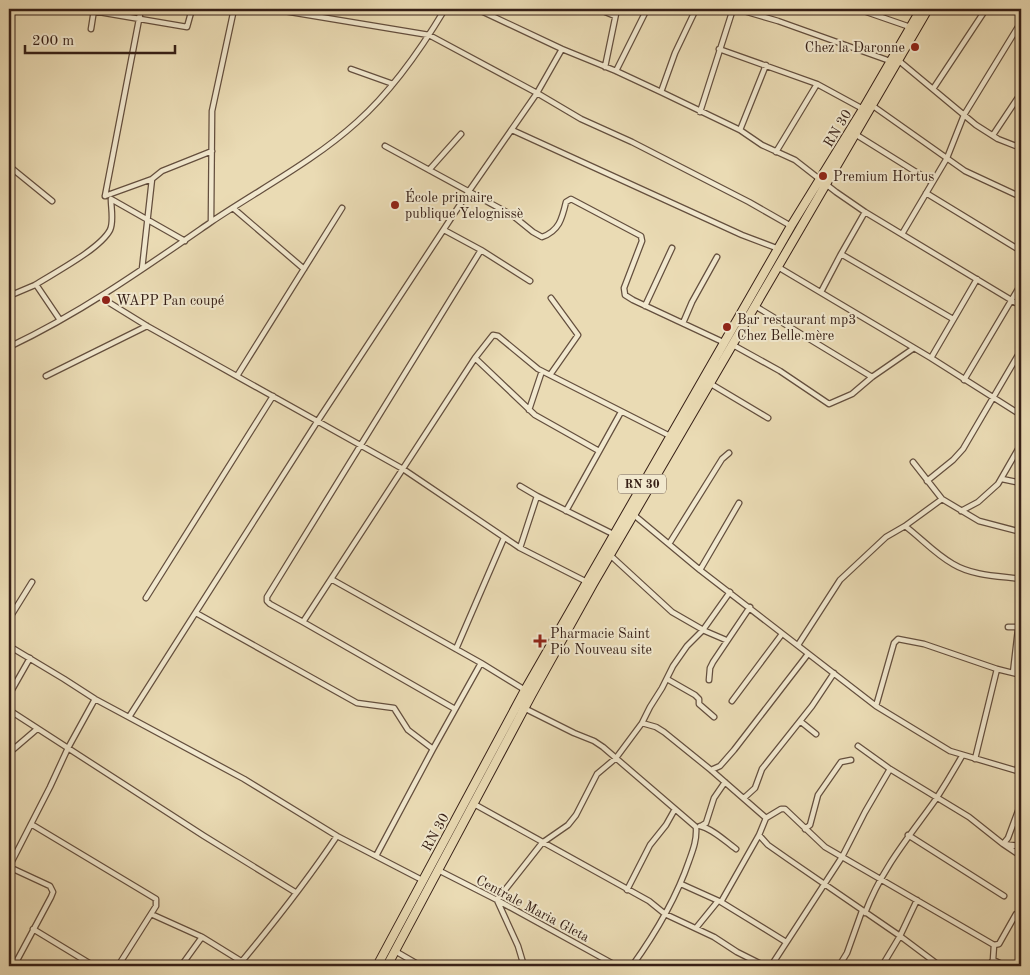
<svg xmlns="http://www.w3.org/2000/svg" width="1030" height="975" font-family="'Old Standard TT',serif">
  <rect width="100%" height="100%" fill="#eadbb4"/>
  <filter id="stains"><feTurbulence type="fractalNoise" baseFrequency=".004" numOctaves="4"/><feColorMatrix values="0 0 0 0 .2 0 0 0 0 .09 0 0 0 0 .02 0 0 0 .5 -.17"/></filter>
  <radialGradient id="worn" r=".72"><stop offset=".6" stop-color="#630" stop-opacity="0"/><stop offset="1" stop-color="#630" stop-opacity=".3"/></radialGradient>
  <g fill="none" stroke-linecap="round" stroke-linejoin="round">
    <defs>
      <path id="minor" d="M272 9 429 35 537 93 581 119 632 142 749 202 791 226
        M477 9 562 49 616 71 661 92 740 130 762 145 795 160 836 192 865 212 1021 306
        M598 9 615 16
        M737 9 778 21 890 61
        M858 9 910 27
        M48 10V9
        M93 11 187 27 192 9
        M91 29 94 10
        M719 49 817 84 863 109
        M898 60 976 125 998 139 1021 148
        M605 67 617 9
        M351 69 393 84
        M616 71 647 9
        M933 89 986 9
        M661 92 675 53 696 9
        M873 106 965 171 1021 197
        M700 112 733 9
        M512 130 742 235 779 249
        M740 130 766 65
        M855 134 932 182
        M993 135 1021 93
        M385 146 512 215 533 232 542 237C559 231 562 219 566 202L571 199 641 236 642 241 624 288 625 295 633 300 725 343
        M776 152 817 84
        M9 166 52 201
        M429 170 461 134
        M926 193 1021 251
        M105 196 141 9
        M105 196 152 179 162 171 212 151
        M111 199 185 241
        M233 208 304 269
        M211 222 212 111 234 9
        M444 230 481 250 530 281
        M902 234 947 158 964 115 1021 22
        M841 254 953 319
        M778 267 931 358 1021 415
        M142 269 152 179
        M35 285C54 273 100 249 110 230 114 222 111 208 111 199
        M821 292 841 254 865 212
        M9 296 35 285 37 286 60 320
        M100 297 147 326 403 469 520 548 587 582
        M645 306 672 248
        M755 306 872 377
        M683 323 692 302 717 257
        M733 345 780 371 829 404 852 394 872 377 914 348
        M9 347C81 313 146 267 211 222 260 189 314 161 357 122 393 90 421 49 445 9
        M475 358 535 415 599 451
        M931 358 977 279
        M550 375 578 335 551 298
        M46 376 147 326
        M237 376 342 208
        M964 380 1021 284
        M711 384 768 418
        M529 410 542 371
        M913 462 942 499 979 521 1021 532
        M1002 479 1021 483
        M927 481 953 460 963 449 1021 350
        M520 486 537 496
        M942 499 905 526C921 538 935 554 953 564 973 576 999 576 1021 579
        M566 511 621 412
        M961 511 978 502 998 484 1021 444
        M634 515 700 570 876 706 950 751 1021 772
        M669 544 722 459 729 453
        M520 548 537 496 613 534
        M610 555 672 612 705 631 726 640
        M700 570 739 503
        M331 579 481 663 525 690
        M146 598 273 396
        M196 613 357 703 394 708 408 730 433 749
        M9 619 32 582
        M303 622 475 358 493 335 498 336 538 369 670 436
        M1008 627H1019
        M798 645 840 580 886 537 905 526
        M9 646 64 679 95 699 244 779 337 836 424 881
        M456 649 504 538
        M1013 673 1021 603
        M667 679 695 695 699 699V704L714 717
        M709 680 710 668 713 662 750 607
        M9 695 30 658
        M732 701 782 634
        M876 706 894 643 898 639 924 644 997 669 1021 675
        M524 708 574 733 594 741 603 747 696 827C697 840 693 850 689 861 676 899 655 934 632 966
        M455 709 303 622 270 604 267 601V597L481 250
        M9 710 204 836 295 892
        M129 717 317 422 469 191 537 93 562 49
        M800 721 816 734
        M642 723 656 727 664 732 711 770 766 818
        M858 746 890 769 969 817 1003 844 1021 846
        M9 753 37 729
        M975 759 997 669
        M711 770 720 766 734 750 808 654
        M1017 771 1021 755
        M744 798 755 788 762 769 812 706 834 673
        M1021 803 1008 838 1003 844 1021 856
        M474 804 649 901 665 914 714 937 737 952 765 966
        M31 824 156 899V906L118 966
        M700 826C713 829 725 841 736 849
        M701 826 706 823 714 798 725 782
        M805 829 810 825 818 795 841 762 851 760
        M759 835 768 845 788 859 900 936 940 966
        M908 835 1004 896
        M376 856 433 749 481 663
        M9 867 50 787 68 748 95 699
        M9 867 50 886 53 892 51 897 14 966
        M438 870 497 900 617 966
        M681 884 721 902 786 942
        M627 890 650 845 666 825 675 809
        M721 902 759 835 766 818 781 809H785L825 847 994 945
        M865 913C882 868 909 837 936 799 945 785 954 770 962 756
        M151 914 202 937 249 966
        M696 928 718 901
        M33 929 94 966
        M994 945 999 944 1016 914 1021 912
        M395 951 421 966
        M993 960 1006 966
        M181 966 202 937
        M238 966C273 924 307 881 337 836
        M524 966 518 946 497 900 542 843 568 825 576 815 597 774 616 758 642 723 650 707 662 688 673 666 687 646 703 630 730 592
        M771 966 842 857 865 812 890 769
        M839 966 847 953 862 911
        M882 966 900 936 917 900
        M989 966 993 960 994 945"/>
      <path id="primary" d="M377 966 525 690 791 226 863 109 921 9
        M387 966 532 694 593 584 928 9"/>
    </defs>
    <!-- minor casing -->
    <use href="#minor" stroke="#644f3e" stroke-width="7"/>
    <!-- primary casing -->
    <use href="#primary" stroke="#372017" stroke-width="10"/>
    <!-- minor -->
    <use href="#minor" stroke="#f1e8ce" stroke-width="4.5"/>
    <!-- primary -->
    <use href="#primary" stroke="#eadbb4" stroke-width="8"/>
  </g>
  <!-- markers -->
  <g fill="#8f2418" stroke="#f1e8ce" stroke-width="2">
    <circle cx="915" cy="47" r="5"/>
    <circle cx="823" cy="176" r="5"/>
    <circle cx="395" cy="205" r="5"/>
    <circle cx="106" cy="300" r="5"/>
    <circle cx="727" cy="327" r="5"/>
    <path d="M537.5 633.5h5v5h5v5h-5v5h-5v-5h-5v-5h5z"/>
  </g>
  <g text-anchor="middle" stroke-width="4" stroke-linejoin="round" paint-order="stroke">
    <!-- shield labels -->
    <rect fill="#f1e8ce" stroke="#6f5c4e" stroke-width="1" x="618" y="474.5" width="48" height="19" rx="4"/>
    <g font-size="12" font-weight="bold" fill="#372017">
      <text x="642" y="488">RN 30</text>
    </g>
    <!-- poi labels -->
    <g font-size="14" fill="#372017" stroke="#f1e8ce" text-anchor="start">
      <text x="905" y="52" text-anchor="end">Chez la Daronne</text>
      <text x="833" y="181">Premium Hortus</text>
      <text x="405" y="202">École primaire<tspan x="405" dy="16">publique Yelognissè</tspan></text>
      <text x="116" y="305">WAPP Pan coupé</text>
      <text x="737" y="324">Bar restaurant mp3<tspan x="737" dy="16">Chez Belle mère</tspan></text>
      <text x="550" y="638">Pharmacie Saint<tspan x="550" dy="16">Pio Nouveau site</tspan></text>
    </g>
    <!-- street labels -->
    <g font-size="14" fill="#372017" stroke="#f1e8ce">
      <text transform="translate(837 128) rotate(-59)" y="5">RN 30</text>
      <text transform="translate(435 832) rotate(-61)" y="5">RN 30</text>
      <text transform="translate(533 908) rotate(28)" y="5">Centrale Maria Gleta</text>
    </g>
  </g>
  <!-- margin -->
  <rect width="1030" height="975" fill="none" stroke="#eadbb4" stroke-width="30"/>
  <rect x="10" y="10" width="1010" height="955" fill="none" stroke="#372017" stroke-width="2.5"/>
  <rect x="15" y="15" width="1000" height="945" fill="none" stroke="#372017"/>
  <!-- scale -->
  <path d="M25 45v8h150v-8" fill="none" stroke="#372017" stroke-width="2.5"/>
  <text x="32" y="45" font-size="15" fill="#372017" stroke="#f1e8ce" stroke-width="4" paint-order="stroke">200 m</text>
  <rect width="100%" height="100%" filter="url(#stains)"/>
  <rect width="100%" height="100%" fill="url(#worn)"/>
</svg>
